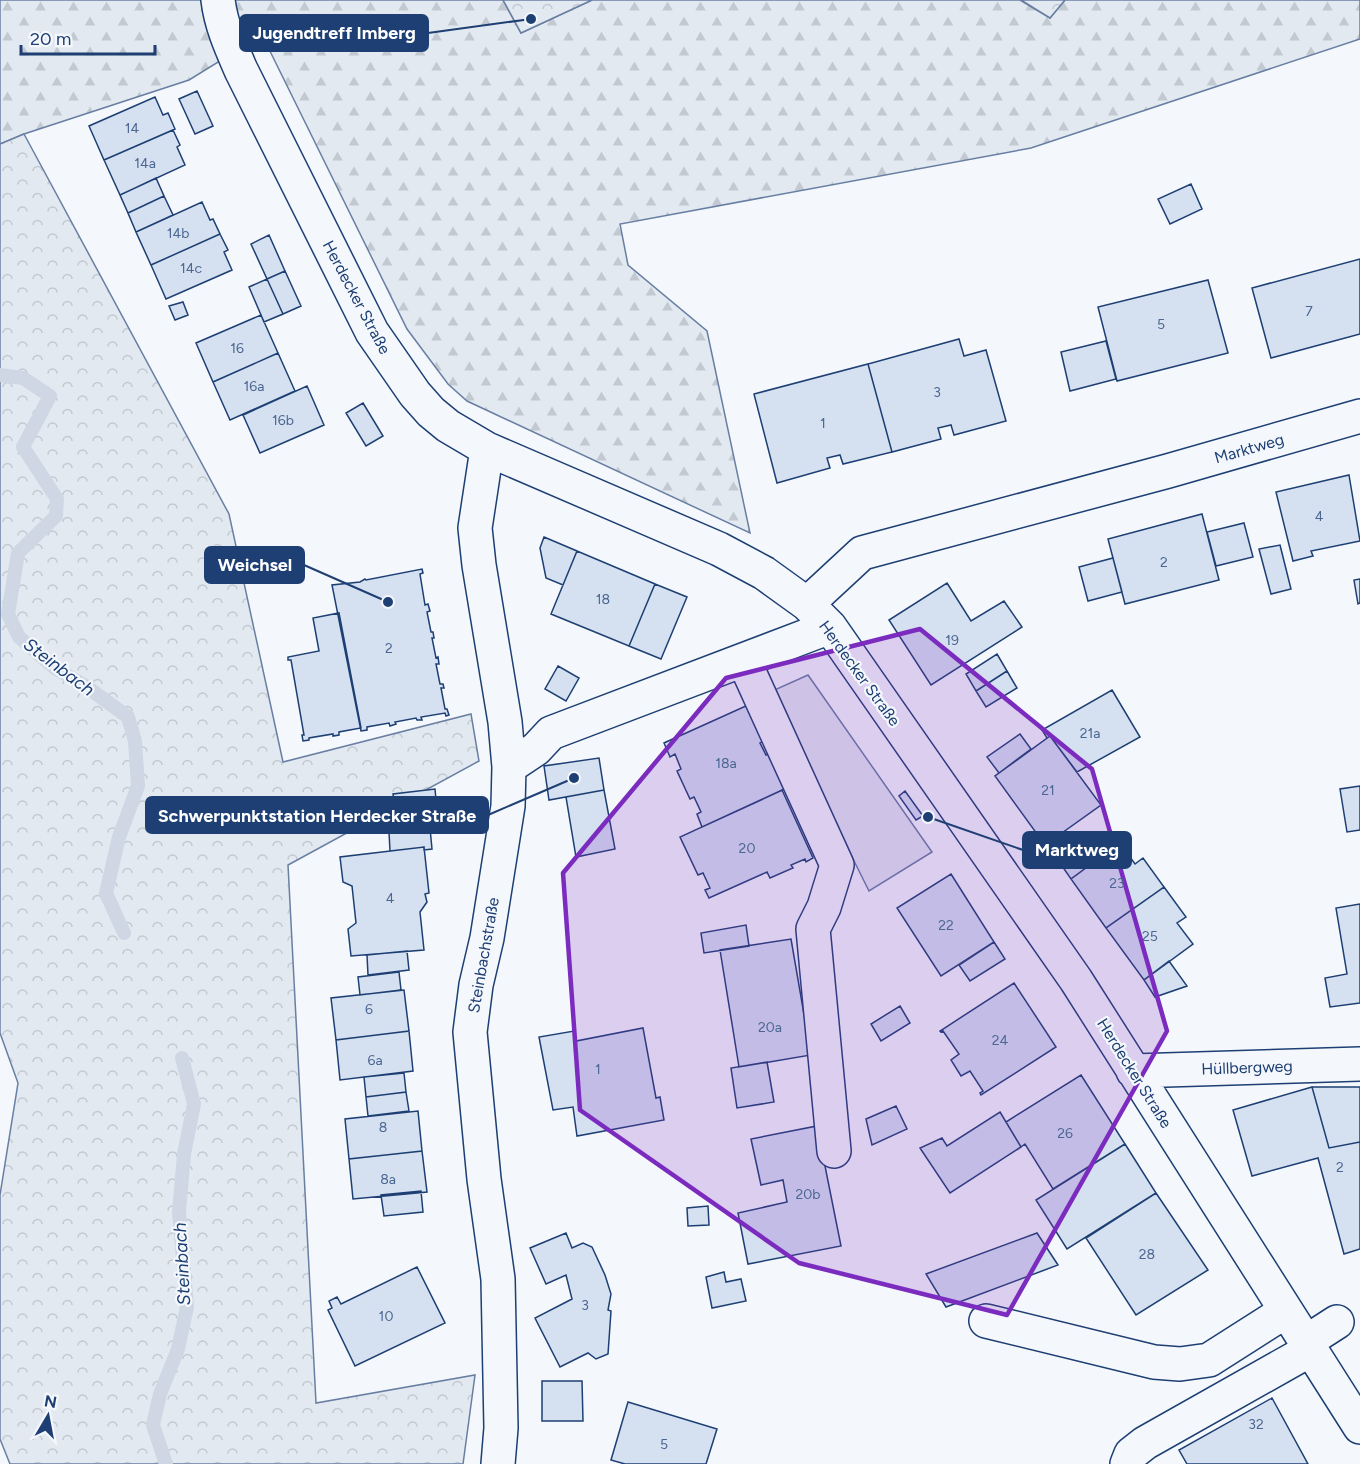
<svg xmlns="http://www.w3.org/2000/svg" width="1360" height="1464" font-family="Figtree,sans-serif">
  <defs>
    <pattern id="forest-firs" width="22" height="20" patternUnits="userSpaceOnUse" patternTransform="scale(1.5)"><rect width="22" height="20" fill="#e3e9f0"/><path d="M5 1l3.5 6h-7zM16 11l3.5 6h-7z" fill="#c2c9d1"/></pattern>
    <pattern id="park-crowns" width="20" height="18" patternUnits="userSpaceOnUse" patternTransform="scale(1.5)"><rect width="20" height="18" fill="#e3e9f0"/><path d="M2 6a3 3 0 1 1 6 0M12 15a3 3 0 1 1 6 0" fill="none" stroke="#c2c9d1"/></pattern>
  </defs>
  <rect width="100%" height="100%" fill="#f4f7fb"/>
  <!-- forest -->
  <path fill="url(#forest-firs)" stroke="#687fa3" stroke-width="1.5" d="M0 0H503L521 33 592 0H1020L1050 18 1065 0H1360V39L1031 148 620 224 628 265 707 331 750 533 467 401 448 384 407 329 262 35 189 80 24 134 0 144Z"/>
  <!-- park -->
  <path fill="url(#park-crowns)" stroke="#687fa3" stroke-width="1.5" d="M503 0H592L521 33Z
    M1021 0H1065L1050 18Z
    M24 134 229 514 283 762 471 714 479 761 288 865 316 1403 475 1375 463 1464H10L0 1439V1195L18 1083 0 1033V144Z"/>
  <!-- parking -->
  <path fill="#e3e8f0" stroke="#687fa3" stroke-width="1.5" d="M808 675 932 852 869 891 770 692Z"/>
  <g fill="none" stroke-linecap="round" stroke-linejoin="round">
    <!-- stream -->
    <path stroke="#cfd7e4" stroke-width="14" d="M0 375 23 378 50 396 23 447 57 499 56 516 18 553 8 614 19 637 43 658 55 668 87 687 128 717 135 741 138 786 119 837 106 893 124 933
      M166 1464 153 1425 160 1394 178 1349 187 1307 179 1212 184 1154 194 1104 182 1058"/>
  </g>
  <!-- building -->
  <path fill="#d5e0f0" stroke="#1d3f73" stroke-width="1.5" d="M197 91 213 126 195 134 179 99Z
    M155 97 163 115 168 113 175 129 104 160 89 126Z
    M173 130 180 145 177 147 185 165 120 195 104 160Z
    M156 178 164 196 128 213 120 195Z
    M1191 184 1202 209 1170 224 1158 199Z
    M164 196 173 215 136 232 128 213Z
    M202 202 210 220 213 219 220 234 151 265 136 232Z
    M220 234 228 250 224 252 232 270 166 299 151 265Z
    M269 235 285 271 267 279 251 244Z
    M1360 259V334L1271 358 1252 288Z
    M285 271 301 306 283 314 267 279Z
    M267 279 283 314 264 322 249 287Z
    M1208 280 1228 353 1117 381 1098 307Z
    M183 302 188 315 175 320 169 306Z
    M261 315 278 353 213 382 196 343Z
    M959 339 964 356 986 350 1006 421 954 435 951 425 938 428 941 439 892 452 868 364Z
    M1106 341 1116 379 1070 391 1061 352Z
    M278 353 295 391 230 420 213 382Z
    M868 364 892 452 843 464 840 455 827 458 830 468 777 483 754 394Z
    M307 386 324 425 260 453 243 415Z
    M363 403 383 436 366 446 346 413Z
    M1349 475 1360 541 1311 551 1313 556 1293 561 1276 492Z
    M1202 514 1219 580 1125 604 1108 539Z
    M1244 523 1253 557 1216 566 1207 532Z
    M544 537 577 551 563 585 546 578 540 548Z
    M1280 545 1291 589 1271 594 1259 549Z
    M577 551 655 584 629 646 551 614Z
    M1113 558 1122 592 1088 601 1079 567Z
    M422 569 423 573 420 574 425 605 428 604 430 611 427 612 431 632H433L434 638H432L436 658 438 657 439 664H436L440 684H443L444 688H441L445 709H447L449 715 446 716 445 713 421 717 422 720H417L416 718 395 722 396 724 390 726 389 723 367 727V730L361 731 332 585 360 582 365 579 366 580Z
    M1360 579V603L1358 604 1354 580Z
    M947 583 971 621 1004 601 1022 627 931 685 889 620Z
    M655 584 687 597 661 659 629 646Z
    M339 613 361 728 339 732V735L333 736V734L309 738V740L303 741 302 735H304L291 660H288V657L319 651 313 618Z
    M997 654 1007 671 976 691 966 674Z
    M558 666 579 678 566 701 545 689Z
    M1007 671 1017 688 986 707 976 691Z
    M1112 690 1140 737 1077 772 1050 736 1047 738 1042 730Z
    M748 705 764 741 760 743 766 755 769 754 785 789 702 827 697 814 701 812 694 797 690 799 677 771 681 769 675 754 670 757 664 743Z
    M1020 734 1031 749 999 773 987 757Z
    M1050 736 1101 805 1045 845 995 776Z
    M599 758 604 790 549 800 544 766Z
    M1360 786V830L1347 832 1340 789Z
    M435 789 437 811 432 812V808L396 812 393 794Z
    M604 790 615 849 576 857 566 797Z
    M782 790 813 858 806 862 805 859 791 865 793 868 770 878 767 872 709 898 705 890 710 888 703 873 698 875 680 837Z
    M905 791 923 816 916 820 899 796Z
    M430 828 432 849 424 850V847L390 851 389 832Z
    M1085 837 1099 858 1071 879 1051 850Z
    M1120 843 1135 864 1143 858 1164 887 1106 928 1071 879Z
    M424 847 429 893 425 894 427 902 420 912 424 950 351 956 348 929 356 923 352 886 343 882 340 857Z
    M951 874 994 942 941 976 897 908Z
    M1164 887 1186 917 1177 923 1193 944 1144 980 1106 928Z
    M1360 904V1003L1330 1007 1325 978 1347 974 1336 908Z
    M746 925 749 946 704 953 701 933Z
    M791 939 811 1055 739 1067 720 950Z
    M994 942 1005 959 970 981 959 965Z
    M407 951 409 970 368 975 367 955Z
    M1169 961 1187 986 1155 997 1144 980Z
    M399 972 401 990 360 995 358 977Z
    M1014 983 1056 1047 981 1095 980 1093 983 1091 970 1071 961 1076 951 1060 959 1054 943 1031 941 1032 940 1031Z
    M404 990 409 1031 336 1040 331 998Z
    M900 1006 910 1023 881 1041 871 1024Z
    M643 1028 656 1098 660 1097 664 1120 577 1136 573 1107 553 1110 539 1037 574 1031 576 1041Z
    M409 1031 413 1071 340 1080 336 1040Z
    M767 1062 774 1102 737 1108 731 1068Z
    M404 1073 406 1092 366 1097 364 1077Z
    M1081 1075 1125 1144 1053 1189 1025 1144 1021 1147 1006 1122Z
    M1312 1087 1329 1148 1360 1142V1249L1344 1254 1318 1158 1252 1176 1233 1110Z
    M1312 1087H1360V1142L1329 1148Z
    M406 1092 409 1111 368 1116 366 1097Z
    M896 1106 907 1129 872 1145 866 1119Z
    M418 1111 422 1151 349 1159 345 1119Z
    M1000 1112 1021 1147 950 1193 920 1148 942 1138 947 1146Z
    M817 1126 841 1246 748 1264 738 1213 787 1202 783 1180 761 1185 751 1139Z
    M1125 1144 1156 1193 1067 1249 1036 1200Z
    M422 1151 427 1192 353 1199 349 1159Z
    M421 1191 423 1212 384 1216 381 1195Z
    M1156 1193 1208 1270 1136 1315 1086 1238Z
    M708 1206 709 1225 688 1226 687 1208Z
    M566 1233 572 1248 583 1243 592 1247 605 1275 611 1294 608 1310 611 1311 608 1354 596 1359 588 1353 560 1367 535 1318 572 1299 566 1275 546 1284 530 1248Z
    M1037 1233 1058 1265 946 1307 926 1274Z
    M417 1267 445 1323 355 1366 328 1310 332 1308 329 1301 337 1297 341 1304Z
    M724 1272 726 1282 741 1279 746 1301 712 1308 706 1277Z
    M542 1381H582L583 1421H542Z
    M1272 1398 1308 1464H1187L1179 1450Z
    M628 1402 717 1429 706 1464H625L611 1460Z"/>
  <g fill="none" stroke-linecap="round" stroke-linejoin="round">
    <defs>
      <path id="minor" d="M218 0C221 25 231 47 241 70L372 332 415 394 431 412 448 426 487 449 719 549 764 573 807 604 830 627 1076 980 1360 1427
        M487 449 475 528 479 565 505 722 509 767 508 806 487 938 476 985 470 1032 484 1179 498 1279 501 1428 498 1464
        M807 604 862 553 1168 471 1360 416
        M744 661 837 865 824 907 813 929 834 1151
        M509 767 536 749 551 733 830 627
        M1133 1071 1360 1064
        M986 1321 1154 1362 1180 1364 1209 1360 1286 1311
        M1306 1342 1337 1322
        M1127 1464 1131 1454 1145 1443 1310 1350"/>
    </defs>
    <!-- minor casing -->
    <use href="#minor" stroke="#1d3f73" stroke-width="36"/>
    <!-- minor -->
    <use href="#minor" stroke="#f4f7fb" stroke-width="33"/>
  </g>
  <!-- marked area -->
  <path fill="#7b2cbf" fill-opacity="0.2" stroke="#7b2cbf" stroke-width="4.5" stroke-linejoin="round" d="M920 629 1092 769 1167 1031 1007 1315 799 1263 580 1110 563 873 726 678Z"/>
  <g text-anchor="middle" stroke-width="4.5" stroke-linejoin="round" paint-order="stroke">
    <!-- number labels -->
    <g font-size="14" fill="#4b6792">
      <text x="132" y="133">14</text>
      <text x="145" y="168">14a</text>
      <text x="178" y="238">14b</text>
      <text x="191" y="273">14c</text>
      <text x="1309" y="316">7</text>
      <text x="1161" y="329">5</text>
      <text x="237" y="353">16</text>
      <text x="254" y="391">16a</text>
      <text x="937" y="397">3</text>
      <text x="283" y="425">16b</text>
      <text x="823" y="428">1</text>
      <text x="1319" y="521">4</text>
      <text x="1164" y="567">2</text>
      <text x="603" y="604">18</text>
      <text x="952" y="645">19</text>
      <text x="389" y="653">2</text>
      <text x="1090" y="738">21a</text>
      <text x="726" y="768">18a</text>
      <text x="1048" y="795">21</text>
      <text x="747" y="853">20</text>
      <text x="1117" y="888">23</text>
      <text x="390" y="903">4</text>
      <text x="946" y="930">22</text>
      <text x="1150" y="941">25</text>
      <text x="369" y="1014">6</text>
      <text x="770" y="1032">20a</text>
      <text x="1000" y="1045">24</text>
      <text x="375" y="1065">6a</text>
      <text x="598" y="1074">1</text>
      <text x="383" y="1132">8</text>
      <text x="1065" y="1138">26</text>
      <text x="1340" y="1172">2</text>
      <text x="388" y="1184">8a</text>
      <text x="808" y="1199">20b</text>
      <text x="1147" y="1259">28</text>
      <text x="585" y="1310">3</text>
      <text x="386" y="1321">10</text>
      <text x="1256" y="1429">32</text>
      <text x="664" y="1449">5</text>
    </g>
    <!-- street labels -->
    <g font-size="16" fill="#1d3f73" stroke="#f4f7fb">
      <text transform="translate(357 297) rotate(62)" y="6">Herdecker Straße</text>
      <text transform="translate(1249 448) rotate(-16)" y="6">Marktweg</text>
      <text transform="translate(860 673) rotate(54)" y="6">Herdecker Straße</text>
      <text transform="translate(483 955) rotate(-80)" y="6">Steinbachstraße</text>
      <text transform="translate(1247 1067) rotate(-2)" y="6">Hüllbergweg</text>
      <text transform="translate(1135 1073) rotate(58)" y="6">Herdecker Straße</text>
    </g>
    <!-- water labels -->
    <g font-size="18" font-style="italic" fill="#1d3f73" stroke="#f4f7fb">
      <text transform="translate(59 667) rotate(37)" y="6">Steinbach</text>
      <text transform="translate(182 1264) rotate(-93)" y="6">Steinbach</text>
    </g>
  </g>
  <!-- callouts -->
  <path fill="none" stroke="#1d3f73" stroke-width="2" d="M531 19L428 33M388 602L304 565M574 778L488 815M928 817L1023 850"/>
  <g fill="#1d3f73" stroke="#f4f7fb" stroke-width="2">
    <circle cx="531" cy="19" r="6"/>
    <circle cx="388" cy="602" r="6"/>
    <circle cx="574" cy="778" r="6"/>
    <circle cx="928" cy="817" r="6"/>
  </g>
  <g fill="#1d3f73" stroke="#1d3f73" stroke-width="2">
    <rect x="240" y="15" width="188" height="36" rx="6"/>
    <rect x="205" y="547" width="99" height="36" rx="6"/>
    <rect x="146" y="797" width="342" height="36" rx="6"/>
    <rect x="1023" y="832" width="108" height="36" rx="6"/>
  </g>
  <g font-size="18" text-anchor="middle" font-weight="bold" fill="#fff">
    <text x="334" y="39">Jugendtreff Imberg</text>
    <text x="255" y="571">Weichsel</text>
    <text x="317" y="822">Schwerpunktstation Herdecker Straße</text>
    <text x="1077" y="856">Marktweg</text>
  </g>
  <!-- north arrow -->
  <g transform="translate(48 1416) rotate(10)" stroke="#f4f7fb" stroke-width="4.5" paint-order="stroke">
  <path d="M0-4.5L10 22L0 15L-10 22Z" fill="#1d3f73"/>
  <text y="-9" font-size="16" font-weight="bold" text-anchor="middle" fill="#1d3f73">N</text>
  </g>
  <!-- scale -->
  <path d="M21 45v9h134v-9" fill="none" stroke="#1d3f73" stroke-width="3"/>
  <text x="30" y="45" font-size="18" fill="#1d3f73" stroke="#f4f7fb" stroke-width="4.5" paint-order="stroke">20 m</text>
</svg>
